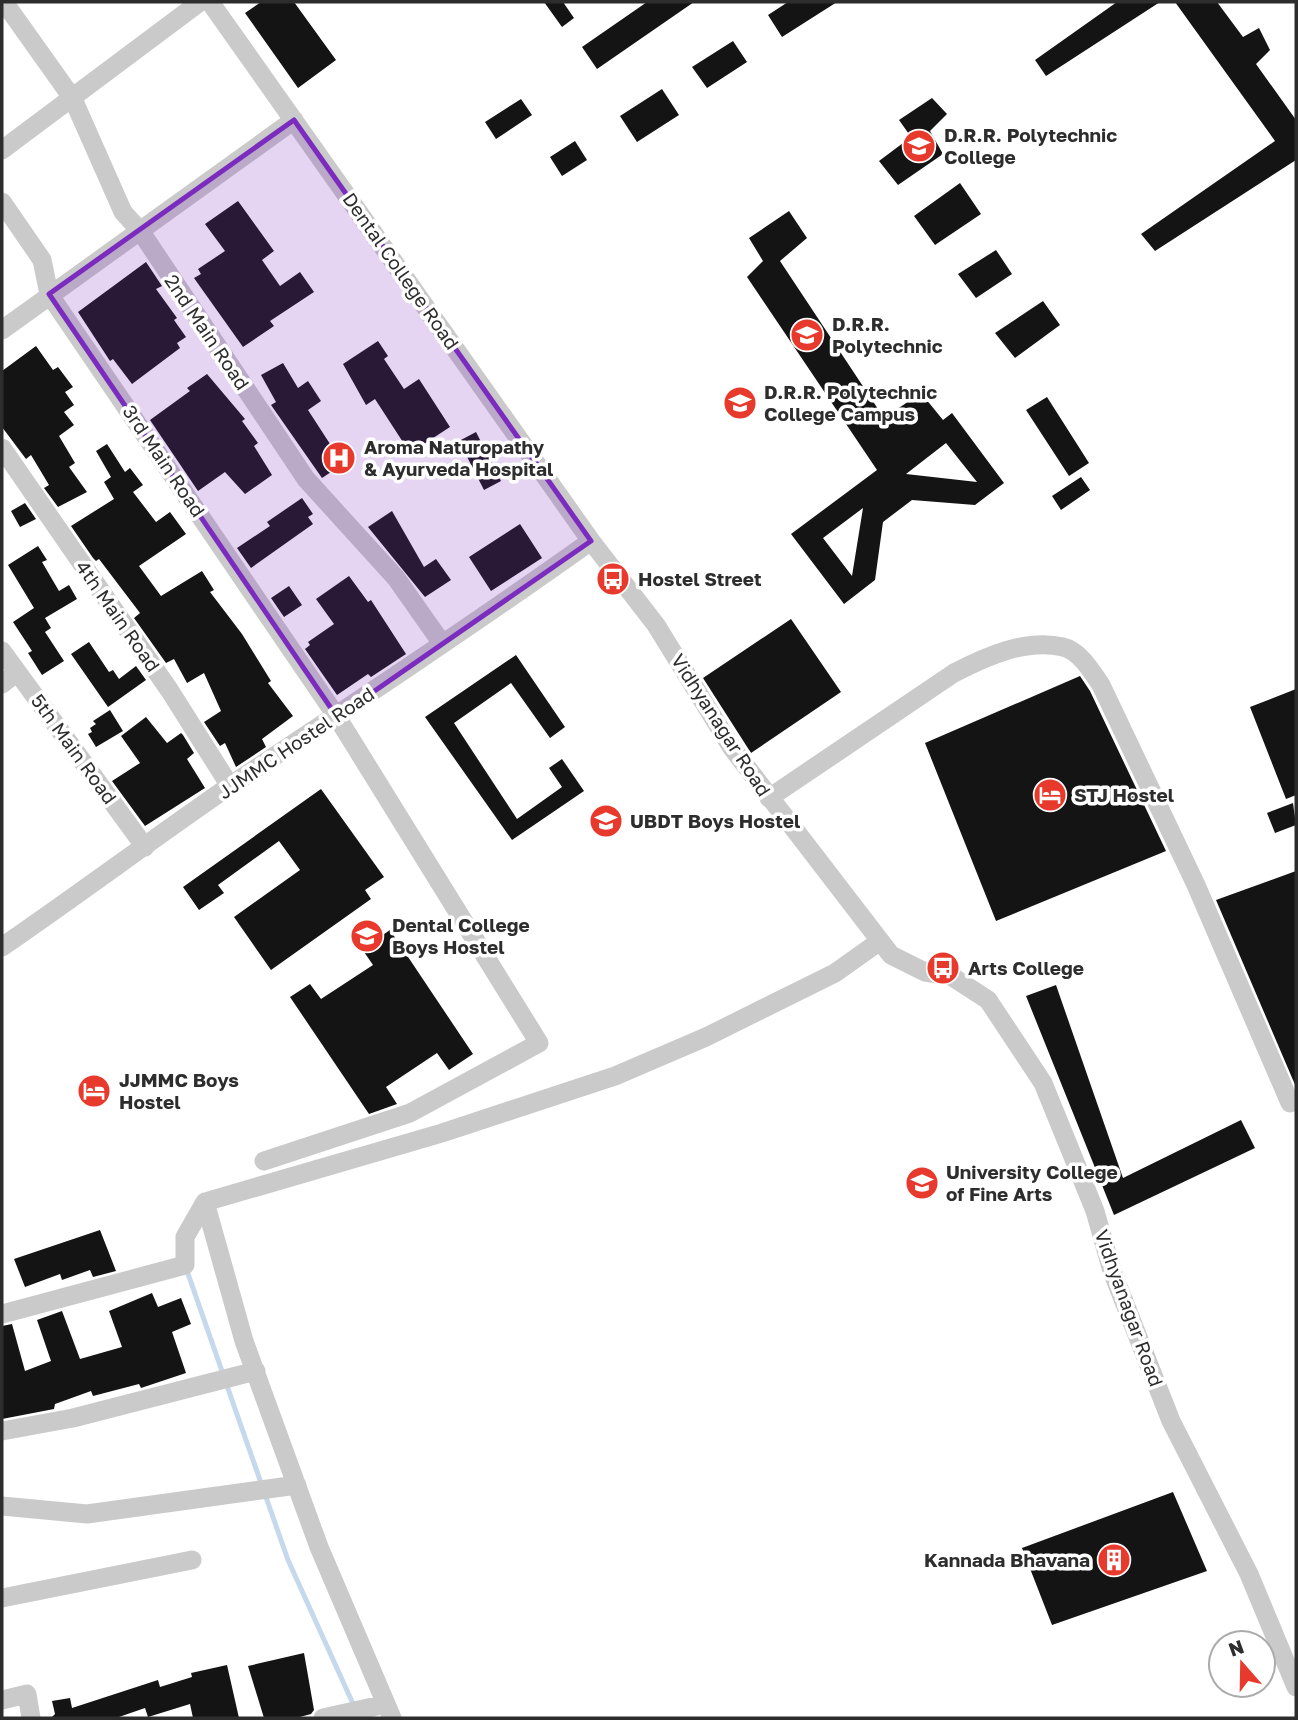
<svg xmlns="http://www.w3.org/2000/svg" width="1298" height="1720" font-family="'Golos Text',sans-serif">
  <rect width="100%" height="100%" fill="#fff"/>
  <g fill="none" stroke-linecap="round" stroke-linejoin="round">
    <!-- stream -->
    <path stroke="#c6d8eb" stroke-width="5" d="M186 1268 223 1374
      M226 1383 288 1560 354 1706"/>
  </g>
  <!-- building -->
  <path fill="#141414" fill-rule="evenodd" d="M261 2H294L336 60 298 88 245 13Z
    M544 2H563L574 18 562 27Z
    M647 2H694L597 69 582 47Z
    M788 2H837L782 37 768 15Z
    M1117 2H1160L1046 76 1035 60Z
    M1175 2H1217L1243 37 1259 28 1270 50 1256 64 1296 120V160L1155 251 1141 234 1275 141Z
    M733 41 747 62 707 88 692 67Z
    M662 89 679 115 637 142 620 116Z
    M932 98 947 114 930 131 943 154 898 185 879 161 911 137 899 120Z
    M521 99 532 115 496 139 485 122Z
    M575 141 587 160 562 176 550 157Z
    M960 183 981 214 935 245 914 216Z
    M238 201 274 251 262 260 280 286 300 272 314 292 270 321 274 326 243 347 194 278 201 274 198 269 225 251 205 224Z
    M789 211 807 238 780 261 884 418 921 393 943 420 952 413 1004 483 975 505 912 500 883 522 875 580 844 604 791 534 877 470 747 277 763 261 749 238ZM946 443 977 482 906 474ZM863 508 852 576 823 538Z
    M996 250 1012 274 976 298 958 274Z
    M146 262 162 286 156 289 177 318 174 320 186 337 177 343 180 348 132 384 113 359 110 361 78 312Z
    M1043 301 1060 325 1015 358 995 333Z
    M378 341 388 356 384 359 404 389 419 379 450 427 410 453 375 399 366 405 343 364Z
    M36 346 53 370 58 367 73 387 65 392 74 405 64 412 74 425 59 436 75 463 69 467 87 492 58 507 44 488 49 485 31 455 26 459 2 427V371Z
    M283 363 298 388 308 381 321 401 308 410 343 464 322 478 271 405 276 402 261 375Z
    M207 374 245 419 242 421 258 443 254 446 272 475 245 494 225 472 198 491 150 420 190 391 187 388Z
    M1047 397 1089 463 1069 476 1026 410Z
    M476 432 501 481 484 490 459 441Z
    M107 444 125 472 130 468 143 485 133 492 156 522 170 512 186 534 139 566 161 596 202 571 214 590 210 592 242 634 271 681 268 683 293 716 262 739 266 747 236 767 225 743 220 746 204 722 221 711 204 673 187 683 174 659 166 663 134 618 140 613 99 559 96 561 93 558 71 526 114 499 104 482 111 477 96 451Z
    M1081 477 1090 490 1061 510 1052 496Z
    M302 498 313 514 308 517 313 524 251 568 237 548 270 526 267 522Z
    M25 503 36 519 20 527 11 511Z
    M392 511 424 567 436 559 451 580 425 597 368 527Z
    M520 524 542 558 491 591 469 557Z
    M38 546 47 560 42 562 59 591 69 585 77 599 45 618 51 628 45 632 64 661 42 675 28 653 32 651 13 622 34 608 8 565Z
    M349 576 368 602 371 600 406 654 371 677 368 674 337 695 305 649 310 645 308 642 334 624 316 599Z
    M289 586 302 605 284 617 271 598Z
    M791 619 841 692 751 753 703 678Z
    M89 642 109 672 113 670 119 679 136 666 146 680 108 707 71 654Z
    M516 655 565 727 550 738 511 683 454 723 517 819 562 787 549 768 562 759 584 791 512 840 425 717Z
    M1080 676 1090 691 1166 851 996 921 925 743Z
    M1296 689V795L1286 799 1250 707Z
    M110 710 123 731 96 747 88 734 92 732 90 728 96 724 93 721Z
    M146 717 167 743 181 733 183 735 194 753 187 759 205 788 145 826 112 781 140 763 121 736Z
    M321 789 384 877 365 890 371 899 271 970 234 917 300 870 279 841 218 885 224 893 199 910 183 887Z
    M1293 803 1296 825 1275 833 1267 813Z
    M1296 871V1087L1216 900Z
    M390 930 473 1054 449 1070 437 1053 386 1087 397 1104 369 1114 290 997 310 984 321 999 373 965 362 949Z
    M1056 985 1123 1178 1241 1120 1255 1148 1114 1215 1026 996Z
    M100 1230 116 1271 93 1277 90 1270 62 1280 60 1274 25 1287 14 1259Z
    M152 1293 158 1307 181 1298 191 1324 172 1332 186 1373 141 1388 139 1384 93 1396 91 1391 55 1404 54 1409 2 1419V1326L12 1324 25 1371 51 1361 37 1320 62 1311 80 1359 122 1347 109 1311Z
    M1173 1492 1207 1571 1052 1625 1022 1548Z
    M304 1653 314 1710 311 1714 296 1718H264L248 1666Z
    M227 1665 239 1718H193L190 1704 148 1717 145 1708 116 1718H51L55 1714 52 1701 70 1698 72 1708 158 1680 160 1687 192 1677 191 1673Z"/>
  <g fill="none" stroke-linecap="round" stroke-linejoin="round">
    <!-- minor -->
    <path stroke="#cacaca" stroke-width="19" d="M4 2 73 99 123 212 141 232 306 479 396 578 441 642
      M210 2 591 541 656 625 732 748 891 955 925 972 951 976 988 1000 1043 1083 1095 1211 1112 1271 1171 1421 1249 1574 1296 1687
      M2 150 200 2
      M2 202 42 260 49 294 337 717 539 1043 410 1113 264 1161
      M2 330 294 120
      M2 448 170 691 230 786
      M2 651 145 847
      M2 684 17 672
      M769 798 954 673C985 657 1026 638 1063 647 1080 651 1092 672 1101 685L1196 885 1290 1103
      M2 947C79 894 154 838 231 785 352 705 473 625 591 541
      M2 1314 185 1265V1237L205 1202
      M2 1431 73 1418 256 1371
      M2 1506 87 1514 297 1485
      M2 1598 192 1560
      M2 1700 27 1694 31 1718
      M323 1718 386 1704
      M392 1718 319 1547 244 1341 205 1202 442 1133 615 1076 706 1037 835 973 880 941"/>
  </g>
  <!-- marked area -->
  <path fill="#7b2cbf" fill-opacity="0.2" stroke="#7b2cbf" stroke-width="5" stroke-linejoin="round" d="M294 120 591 541 337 717 49 294Z"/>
  <!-- icons -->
  <defs>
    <symbol id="university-disc" viewBox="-11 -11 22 22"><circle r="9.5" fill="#e7392c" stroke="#fff"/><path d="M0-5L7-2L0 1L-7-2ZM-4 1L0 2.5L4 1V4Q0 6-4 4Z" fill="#fff"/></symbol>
    <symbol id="hospital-disc" viewBox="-11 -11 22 22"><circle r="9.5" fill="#e7392c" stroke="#fff"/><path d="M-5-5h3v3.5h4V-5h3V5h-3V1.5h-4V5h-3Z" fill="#fff"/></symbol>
    <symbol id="bus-disc" viewBox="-11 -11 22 22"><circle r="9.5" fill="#e7392c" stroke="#fff"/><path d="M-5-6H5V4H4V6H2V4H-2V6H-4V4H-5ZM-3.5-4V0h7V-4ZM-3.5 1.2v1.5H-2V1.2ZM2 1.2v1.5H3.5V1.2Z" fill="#fff"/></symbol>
    <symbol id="hotel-disc" viewBox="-11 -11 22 22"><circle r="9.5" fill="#e7392c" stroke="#fff"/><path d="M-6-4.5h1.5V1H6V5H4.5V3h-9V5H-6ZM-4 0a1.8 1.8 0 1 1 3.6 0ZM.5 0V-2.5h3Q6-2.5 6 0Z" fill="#fff"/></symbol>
    <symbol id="building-disc" viewBox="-11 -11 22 22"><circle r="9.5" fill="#e7392c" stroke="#fff"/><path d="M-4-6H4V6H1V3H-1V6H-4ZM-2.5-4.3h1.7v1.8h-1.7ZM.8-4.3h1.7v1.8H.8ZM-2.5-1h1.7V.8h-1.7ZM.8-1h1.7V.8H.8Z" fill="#fff"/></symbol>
  </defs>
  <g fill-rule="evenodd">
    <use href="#university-disc" x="900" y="127" width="38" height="38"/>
    <use href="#university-disc" x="788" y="316" width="38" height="38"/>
    <use href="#university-disc" x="721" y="384" width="38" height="38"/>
    <use href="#hospital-disc" x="320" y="439" width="38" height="38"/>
    <use href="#bus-disc" x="594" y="560" width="38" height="38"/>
    <use href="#hotel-disc" x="1031" y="776" width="38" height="38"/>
    <use href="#university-disc" x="587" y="802" width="38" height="38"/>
    <use href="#university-disc" x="348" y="917" width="38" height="38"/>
    <use href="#bus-disc" x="924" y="949" width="38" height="38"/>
    <use href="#hotel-disc" x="75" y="1072" width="38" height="38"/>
    <use href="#university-disc" x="903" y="1164" width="38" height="38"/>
    <use href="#building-disc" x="1095" y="1541" width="38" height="38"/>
  </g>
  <g text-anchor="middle" stroke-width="7" stroke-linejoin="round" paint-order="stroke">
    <!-- poi labels -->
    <g font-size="19" font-weight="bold" fill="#2d2d2d" stroke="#fff" text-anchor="start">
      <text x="944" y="142">D.R.R. Polytechnic<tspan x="944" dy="22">College</tspan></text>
      <text x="832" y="331">D.R.R.<tspan x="832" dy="22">Polytechnic</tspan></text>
      <text x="764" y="399">D.R.R. Polytechnic<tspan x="764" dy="22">College Campus</tspan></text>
      <text x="364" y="454">Aroma Naturopathy<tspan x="364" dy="22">&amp; Ayurveda Hospital</tspan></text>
      <text x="638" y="586">Hostel Street</text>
      <text x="1074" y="802">STJ Hostel</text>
      <text x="630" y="828">UBDT Boys Hostel</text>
      <text x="392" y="932">Dental College<tspan x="392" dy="22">Boys Hostel</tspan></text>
      <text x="968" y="975">Arts College</text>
      <text x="119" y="1087">JJMMC Boys<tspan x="119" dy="22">Hostel</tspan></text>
      <text x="946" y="1179">University College<tspan x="946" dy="22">of Fine Arts</tspan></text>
      <text x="1090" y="1567" text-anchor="end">Kannada Bhavana</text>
    </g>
    <!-- street labels -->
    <g font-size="19" fill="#2d2d2d" stroke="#fff">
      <text transform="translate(401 271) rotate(55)" y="7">Dental College Road</text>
      <text transform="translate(207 332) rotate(56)" y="7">2nd Main Road</text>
      <text transform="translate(164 461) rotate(56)" y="7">3rd Main Road</text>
      <text transform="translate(118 616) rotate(55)" y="7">4th Main Road</text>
      <text transform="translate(721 725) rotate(57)" y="7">Vidhyanagar Road</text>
      <text transform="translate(296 743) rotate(-34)" y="7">JJMMC Hostel Road</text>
      <text transform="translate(74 749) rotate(54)" y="7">5th Main Road</text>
      <text transform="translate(1129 1308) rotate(70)" y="7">Vidhyanagar Road</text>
    </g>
  </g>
  <!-- border -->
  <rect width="1298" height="1720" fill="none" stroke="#2d2d2d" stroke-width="7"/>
  <!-- north arrow -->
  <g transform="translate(1242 1664) rotate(340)"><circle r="33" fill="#ffffff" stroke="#ababab" stroke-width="2"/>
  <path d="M0-5L12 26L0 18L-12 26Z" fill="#e7392c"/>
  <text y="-10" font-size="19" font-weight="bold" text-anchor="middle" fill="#2d2d2d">N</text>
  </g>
</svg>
